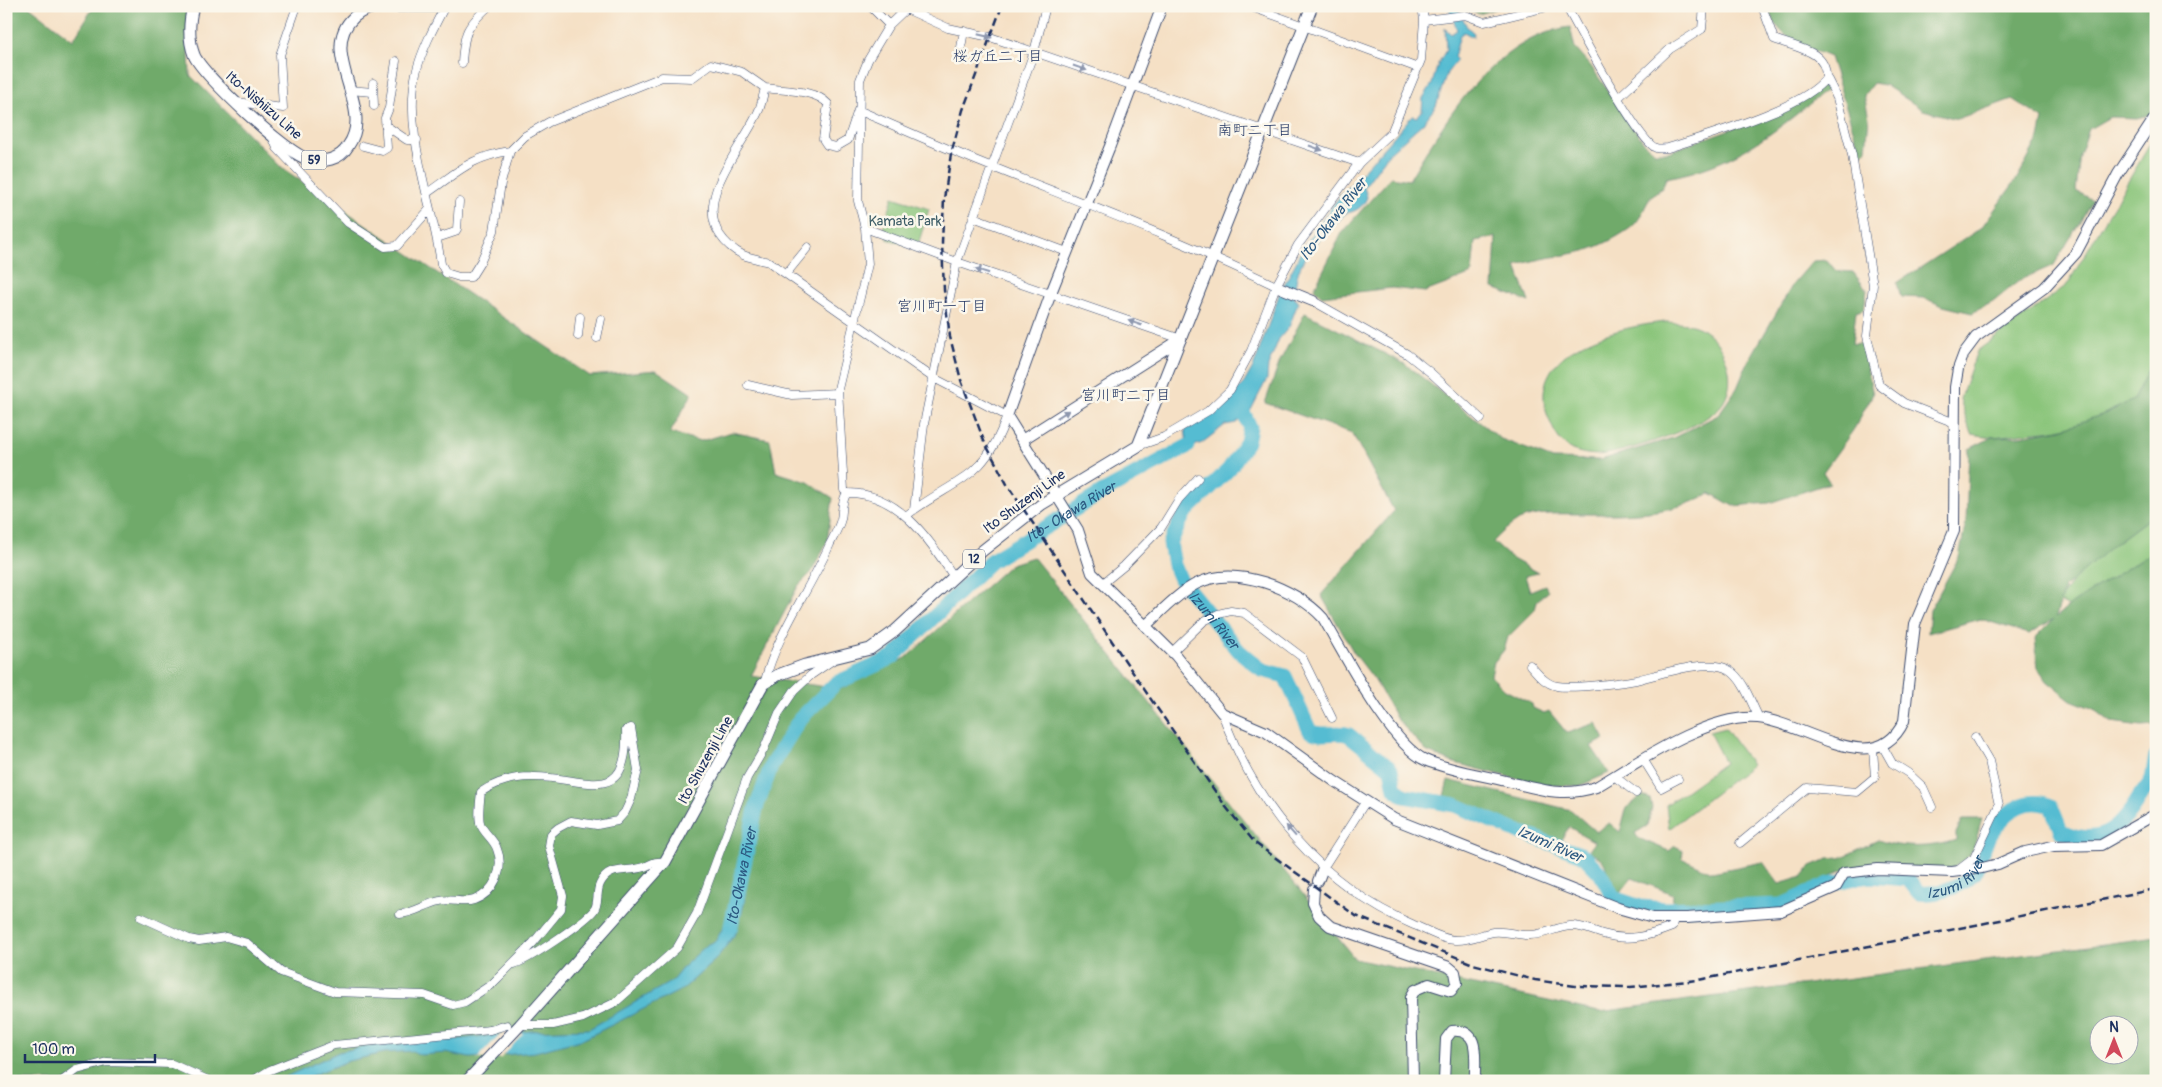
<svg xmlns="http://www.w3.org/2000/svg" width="2162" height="1087" font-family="Pangolin,'Klee One',sans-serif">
  <rect width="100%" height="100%" fill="#fbf7ec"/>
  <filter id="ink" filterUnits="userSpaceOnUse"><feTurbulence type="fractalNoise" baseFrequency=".02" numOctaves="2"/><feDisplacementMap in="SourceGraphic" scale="10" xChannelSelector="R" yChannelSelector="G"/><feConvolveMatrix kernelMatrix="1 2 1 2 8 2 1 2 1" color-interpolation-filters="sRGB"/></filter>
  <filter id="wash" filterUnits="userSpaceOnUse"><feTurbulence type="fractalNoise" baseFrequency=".0096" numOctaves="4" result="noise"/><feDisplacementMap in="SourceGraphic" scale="20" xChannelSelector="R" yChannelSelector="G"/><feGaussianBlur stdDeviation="1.12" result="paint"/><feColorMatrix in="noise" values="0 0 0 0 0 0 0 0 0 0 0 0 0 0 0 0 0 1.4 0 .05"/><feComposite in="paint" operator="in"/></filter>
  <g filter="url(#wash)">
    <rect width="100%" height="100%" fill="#f5e0c5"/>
    <!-- green -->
    <path fill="#8ac57a" stroke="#527a6c" d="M2156 134V353L2134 400 2091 422 2053 430 1993 437 1971 434 1960 399 1977 351 2067 285Z
      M893 197 929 209 917 248 887 239 889 231 883 229Z
      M1666 322C1677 323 1690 323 1700 328 1724 341 1739 378 1723 403 1707 427 1634 449 1606 454 1596 456 1582 454 1572 450 1562 445 1555 434 1551 424 1517 352 1613 327 1666 322Z
      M2156 513V556L2143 558 2069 607 2058 601 2083 567Z
      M1725 728 1752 765 1669 829 1666 805 1725 763 1709 732Z"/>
    <!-- forest -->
    <path fill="#6faa6a" stroke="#456c64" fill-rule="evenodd" d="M6 6H29L73 40 94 6H187L190 75 282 168 590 376 656 370 692 394 670 433 701 441 732 432 770 440 776 472 808 482 833 498 827 542 811 573 798 586 751 676 840 689 906 658 1011 564 1033 557 1355 959 1599 1012 2156 937V1081H6ZM2100 1024H2130V1054H2100Z
      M1462 6H1504L1479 14Z
      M1767 6H2156V113L2137 118 2110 117 2089 129 2080 155 2076 191 2093 200 2054 265 2020 280 1993 302 1972 313 1943 306 1924 298 1901 297 1897 283 1981 228 2016 180 2029 157 2039 138 2043 119 2012 99 1957 119 1923 110 1885 85 1873 83 1864 95 1869 118 1866 150 1861 154 1830 57C1801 45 1778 40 1767 6Z
      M1570 27 1575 48 1590 65 1645 144 1655 152H1668L1785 109 1825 85 1829 88C1776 131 1736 166 1666 178L1662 188C1642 199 1647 216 1629 229 1616 238 1596 249 1580 252 1558 257 1538 258 1516 266L1529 302 1493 288 1496 237 1475 241 1472 274 1425 292 1392 288 1322 296 1314 289 1343 231 1391 177 1409 180C1446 119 1493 38 1570 27Z
      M1827 260 1836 271 1853 272 1867 290 1864 309 1856 312 1852 344 1861 343 1873 394 1854 429 1823 472 1830 483 1769 503 1733 506 1710 493C1673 516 1622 514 1580 514 1561 514 1537 512 1519 520 1509 526 1501 533 1493 542L1511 558 1538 573 1525 576 1530 591 1545 585 1548 591 1537 601 1535 610 1508 637 1504 650 1494 662 1491 676 1505 690 1532 704 1533 708 1544 713 1549 711 1567 733 1596 723 1605 739 1591 746 1609 773 1579 786 1541 785 1451 762 1426 751 1397 719 1374 679 1354 653 1321 595 1394 511 1352 433 1265 403 1280 361 1305 313 1405 364 1501 439 1553 459 1600 460 1673 438 1718 415 1737 388 1748 362 1793 284 1813 261Z
      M2156 354V513L2112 546 2064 588 2056 617 2073 603 2149 554H2156V725L2141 726 2111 722 2094 709 2071 700 2047 681 2038 668 2035 638 2054 619 2029 634 1981 619 1928 633 1930 610 1959 557 1966 522 1969 449 1993 437 2021 436 2061 429 2104 414 2133 400Z
      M1448 780 1571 810 1596 832 1609 823 1620 832 1626 809 1642 795 1650 799 1652 808 1647 826 1635 833 1638 838 1669 851 1675 846 1683 850 1682 858 1712 872 1763 862 1779 884 1802 877 1811 866 1828 859 1840 858 1878 840C1903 849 1931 848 1956 840V833L1963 819H1982C1974 844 1976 859 1949 869H1849L1839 871 1810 889 1782 902 1672 905 1673 894 1632 878 1620 893C1617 890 1614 887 1611 884 1602 871 1613 861 1588 852L1595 842 1569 827 1559 843 1459 803 1443 800Z"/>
    <!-- water -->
    <path fill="#55bcd2" stroke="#387698" d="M1448 6H1457L1467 27 1474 33 1473 37 1464 32 1460 35 1454 57 1457 60 1447 73 1436 106 1424 122 1390 152 1364 187 1367 197C1364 206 1356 212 1346 213 1330 231 1307 246 1299 270 1296 278 1295 288 1294 297L1298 303 1289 327 1279 339 1268 366 1267 379 1251 410 1236 423 1225 425 1202 443 1162 458 1187 443 1185 430 1214 413 1244 383 1254 365 1280 292 1307 242 1336 201 1412 116 1417 117 1422 111 1423 98 1432 84 1438 64 1446 50 1445 28 1451 34 1457 30Z
      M739 869 746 888 744 904 736 933 716 959 683 989 584 1039 535 1052 470 1058 445 1053 421 1055 412 1051 384 1053 348 1061 298 1081H277L339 1052 368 1046 443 1041 531 1031 589 1029 672 981 684 966 708 944 715 942 739 899Z"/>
    <!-- pier -->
    <path fill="#f5e0c5" d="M519 1030 523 1034 501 1058 477 1059 503 1031Z"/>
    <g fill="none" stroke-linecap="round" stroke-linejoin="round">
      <!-- river -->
      <g stroke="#55bcd2" stroke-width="15">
        <path id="s1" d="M1240 405 1250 427 1247 442 1229 469 1184 514 1170 543 1174 565 1180 579 1239 651 1262 670 1285 676 1310 731C1323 738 1336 730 1349 735L1391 769 1395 789 1405 796 1455 805 1513 830 1583 855 1600 873 1614 898 1641 907 1665 909 1782 905 1829 884 1856 878 1870 876 1908 879 1919 893C1937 895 1958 888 1972 875 1977 870 1978 861 1981 854 1992 826 2017 792 2051 806L2061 831C2099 848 2119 831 2139 798 2143 792 2149 785 2152 779 2154 772 2154 763 2156 756"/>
        <path id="s2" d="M731 926 756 808 772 764 800 719 836 683 892 658 991 561 1103 492 1188 446"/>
      </g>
    </g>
  </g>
  <g filter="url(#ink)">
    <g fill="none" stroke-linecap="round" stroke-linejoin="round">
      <defs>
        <path id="street" d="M445 6C434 27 422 49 416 73 403 134 433 203 441 264L446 273 459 277H471L481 261 494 231 501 183 510 151 525 136 549 122 662 77 692 78 711 64 742 72 765 88C763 95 762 103 759 110 744 146 694 197 720 235 726 244 733 250 743 255 751 258 761 260 769 262L932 377 1007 416C984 481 956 478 907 515
          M870 6 889 25
          M1249 6 1418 68
          M1566 6C1578 28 1639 143 1656 148 1659 149 1665 148 1668 148 1704 136 1805 108 1826 78 1827 50 1796 48 1774 39L1762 6
          M906 9 948 28 990 37 1359 163
          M1424 20 1465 15 1484 22 1551 6
          M960 53 964 31
          M462 63C464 32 466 27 489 6
          M1828 80 1837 98 1852 155 1873 285 1867 336 1879 385 1904 403 1955 423
          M373 83 374 106
          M765 88C784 91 815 89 828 104L823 139 827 145 836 147 848 140 858 110C904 130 949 150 995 168 1090 206 1184 241 1276 286
          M349 90 373 92
          M1618 98 1670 49 1702 29 1704 6
          M237 102 283 108 280 55 297 6
          M385 125 407 140H417
          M272 136 277 148 348 223 385 247 397 246 429 210
          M363 146 382 151 387 148 385 118 389 108 396 61
          M427 193C458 172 470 157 510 151
          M973 217 1067 252
          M865 228 957 262 1181 339
          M437 238 455 232 457 229 459 202
          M786 274 808 247
          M1313 301 1407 354 1431 373 1481 419
          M578 336 580 317
          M597 338 601 319
          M748 385 792 395 838 393
          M1138 446 1164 437 1208 411 1230 390 1251 351 1276 286 1298 245 1359 163 1391 133 1421 60 1424 20 1422 6
          M847 493C898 492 928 538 954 577
          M914 510 924 424 957 262 1034 52 1046 6
          M1102 584 1124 566 1161 528 1179 499 1198 478
          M1172 652 1204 621 1218 614 1231 611 1244 613 1302 657 1332 718
          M1530 665C1537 673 1545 684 1557 686 1572 689 1620 683 1636 680 1658 675 1710 657 1729 670 1744 679 1751 703 1759 718
          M764 684C777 633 809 591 830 544 834 536 839 527 841 519 843 510 841 501 847 493L844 490 838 389 868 264 865 228 858 201 860 80 868 60 889 25 909 6
          M1222 713C1255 806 1322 886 1414 925 1427 930 1442 940 1456 940 1468 941 1482 934 1493 932 1506 930 1518 936 1530 935 1544 935 1557 927 1570 926 1582 925 1592 931 1603 934 1628 942 1649 936 1672 927L1674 918
          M1883 747 1892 763 1908 773 1923 787 1932 807
          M1643 759 1661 788 1678 779
          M1614 776 1636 793
          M1740 843 1807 788 1857 792 1875 777 1873 749
          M1323 868 1366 801
          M1957 871 1974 858 1999 805 1989 761 1975 737
          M141 917 189 939 199 941 226 937 247 943 281 972 335 992 424 995 453 1005 465 1002 492 984 533 943 561 909 563 896 549 846 551 834 558 828 571 821 597 825 617 821 625 812 631 799 638 770 631 728 626 730C629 811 582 775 532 777 514 777 496 782 481 792 480 801 478 814 480 823 483 833 494 839 497 849 505 869 494 893 474 900 463 904 451 898 440 901 425 904 415 913 400 914
          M514 964C527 961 585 922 594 910 599 904 596 892 600 884 609 865 627 873 644 867 653 863 655 861 665 862
          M520 1025H553L583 1018 616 1002 677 948 697 913 747 778 764 749 779 713 794 691 811 675 833 660
          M62 1081 77 1070 107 1062 172 1064 210 1081
          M252 1081 270 1070 334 1045 490 1030 507 1025"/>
        <path id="secondary" d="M1162 6 1110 146 1051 293 1007 416 1078 530 1092 573 1176 656 1222 713 1266 732 1334 781 1394 819 1618 908 1653 918H1687L1781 911 1836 887 1844 873 1878 869 1952 872 1982 868 1998 864 2025 852 2053 846 2101 845 2156 814
          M1276 286 1313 301
          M1022 440 1181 339
          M1145 626C1161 612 1177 594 1196 584 1235 564 1296 588 1323 618 1344 653 1390 744 1425 760 1448 770 1481 775 1506 781 1539 789 1563 798 1596 787 1638 762 1709 713 1758 718 1805 723 1876 782 1904 721L1915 624 1954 531 1955 387 1958 369 1964 353 1976 337 2044 288 2076 253 2118 174 2156 116
          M1318 881 1323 868
          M1314 889 1313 903 1319 916 1330 926 1449 967 1455 972 1457 983 1451 991 1429 984 1415 990 1411 997 1413 1081
          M1444 1081 1446 1039 1452 1031C1482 1028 1474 1060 1475 1081"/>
        <path id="primary" d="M193 6C189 22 188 39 194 55 202 75 287 154 308 159 323 163 340 160 348 146 353 139 356 130 356 121 357 89 323 45 354 17 363 9 375 6 386 6
          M391 6H437
          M467 1081 520 1025 665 862 763 684 778 675 805 665 870 649 895 631 982 551 1042 504 1138 446 1312 6"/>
      </defs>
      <!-- street casing -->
      <use href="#street" stroke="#3c4a6d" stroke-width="9"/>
      <!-- secondary casing -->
      <use href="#secondary" stroke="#3c4a6d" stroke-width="12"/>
      <!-- primary casing -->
      <use href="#primary" stroke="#3c4a6d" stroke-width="13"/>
      <!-- street -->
      <use href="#street" stroke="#fff" stroke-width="8"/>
      <!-- secondary -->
      <use href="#secondary" stroke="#fff" stroke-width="10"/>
      <!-- primary -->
      <use href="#primary" stroke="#fff" stroke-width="11"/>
      <!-- rail -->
      <path stroke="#1b2f5e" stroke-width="2.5" stroke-dasharray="8 4" stroke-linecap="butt" d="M1002 6 963 110 951 154 944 199 942 243 944 290 950 337 961 380 984 441 1008 486 1148 695 1226 807 1255 843 1356 916 1473 964 1535 980 1575 986 1630 987 1699 980 2156 889"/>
    </g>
    <!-- one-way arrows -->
    <defs><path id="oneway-solid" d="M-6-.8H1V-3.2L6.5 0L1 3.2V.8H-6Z" transform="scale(1.25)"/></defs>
    <g fill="#8d97ae">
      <use href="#oneway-solid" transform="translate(985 36) rotate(14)"/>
      <use href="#oneway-solid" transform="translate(1080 68) rotate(19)"/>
      <use href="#oneway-solid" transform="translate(1316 148) rotate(19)"/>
      <use href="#oneway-solid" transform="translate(982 271) rotate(-162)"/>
      <use href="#oneway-solid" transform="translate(1135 323) rotate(-161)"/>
      <use href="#oneway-solid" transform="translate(1063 414) rotate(-32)"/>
      <use href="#oneway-solid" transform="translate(1291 831) rotate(-131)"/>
    </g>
  </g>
  <g text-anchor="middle" stroke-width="5" stroke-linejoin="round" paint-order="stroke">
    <!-- shield labels -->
    <g fill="#fbf7ec" stroke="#5e6b89" stroke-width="1">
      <rect x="301.5" y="150.5" width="25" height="19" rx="4"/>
      <rect x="963" y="549.5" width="22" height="19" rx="4"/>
    </g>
    <g font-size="12" font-weight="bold" fill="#1b2f5e">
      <text x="314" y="164">59</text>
      <text x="974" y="563">12</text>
    </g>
    <!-- street labels -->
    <g font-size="14" fill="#1b2f5e" stroke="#fbf7ec">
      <text transform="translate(264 105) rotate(41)" y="5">Ito-Nishiizu Line</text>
      <text transform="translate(1024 501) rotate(-36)" y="5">Ito Shuzenji Line</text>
      <text transform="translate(705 760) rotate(-61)" y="5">Ito Shuzenji Line</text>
    </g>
    <!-- park labels -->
    <g font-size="14" fill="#3c5c66" stroke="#fbf7ec">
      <text x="905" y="226">Kamata Park</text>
    </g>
    <!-- neighbourhood labels -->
    <g font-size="15" fill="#1b2f5e" stroke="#fbf7ec">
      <text x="998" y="61">桜ガ丘二丁目</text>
      <text x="1255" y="135">南町二丁目</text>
      <text x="942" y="311">宮川町一丁目</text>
      <text x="1126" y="400">宮川町二丁目</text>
    </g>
    <!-- water labels -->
    <g font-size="15" font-style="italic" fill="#2c5981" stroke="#fbf7ec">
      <text transform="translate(1333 219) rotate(-52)" y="5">Ito-Okawa River</text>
      <text dy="5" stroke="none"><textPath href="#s2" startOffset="565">Ito- Okawa River</textPath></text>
      <text dy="5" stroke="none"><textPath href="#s1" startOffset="259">Izumi River</textPath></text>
      <text transform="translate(1550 844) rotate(24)" y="5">Izumi River</text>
      <text dy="5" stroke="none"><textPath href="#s1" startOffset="1142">Izumi River</textPath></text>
      <text dy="5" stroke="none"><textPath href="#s2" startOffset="51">Ito-Okawa River</textPath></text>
    </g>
  </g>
  <!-- margin -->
  <rect width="2162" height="1087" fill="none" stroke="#fbf7ec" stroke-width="25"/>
  <!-- north arrow -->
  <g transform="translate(2114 1040)"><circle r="24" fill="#fbf7ec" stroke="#a1a7b3"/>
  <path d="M0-4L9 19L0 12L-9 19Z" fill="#d1495b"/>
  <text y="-8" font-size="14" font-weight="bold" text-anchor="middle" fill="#1b2f5e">N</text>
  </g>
  <!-- scale -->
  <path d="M25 1054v8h130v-8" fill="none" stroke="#1b2f5e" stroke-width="2.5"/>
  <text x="32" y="1054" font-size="15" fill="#1b2f5e" stroke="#fbf7ec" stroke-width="4" paint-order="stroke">100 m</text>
</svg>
